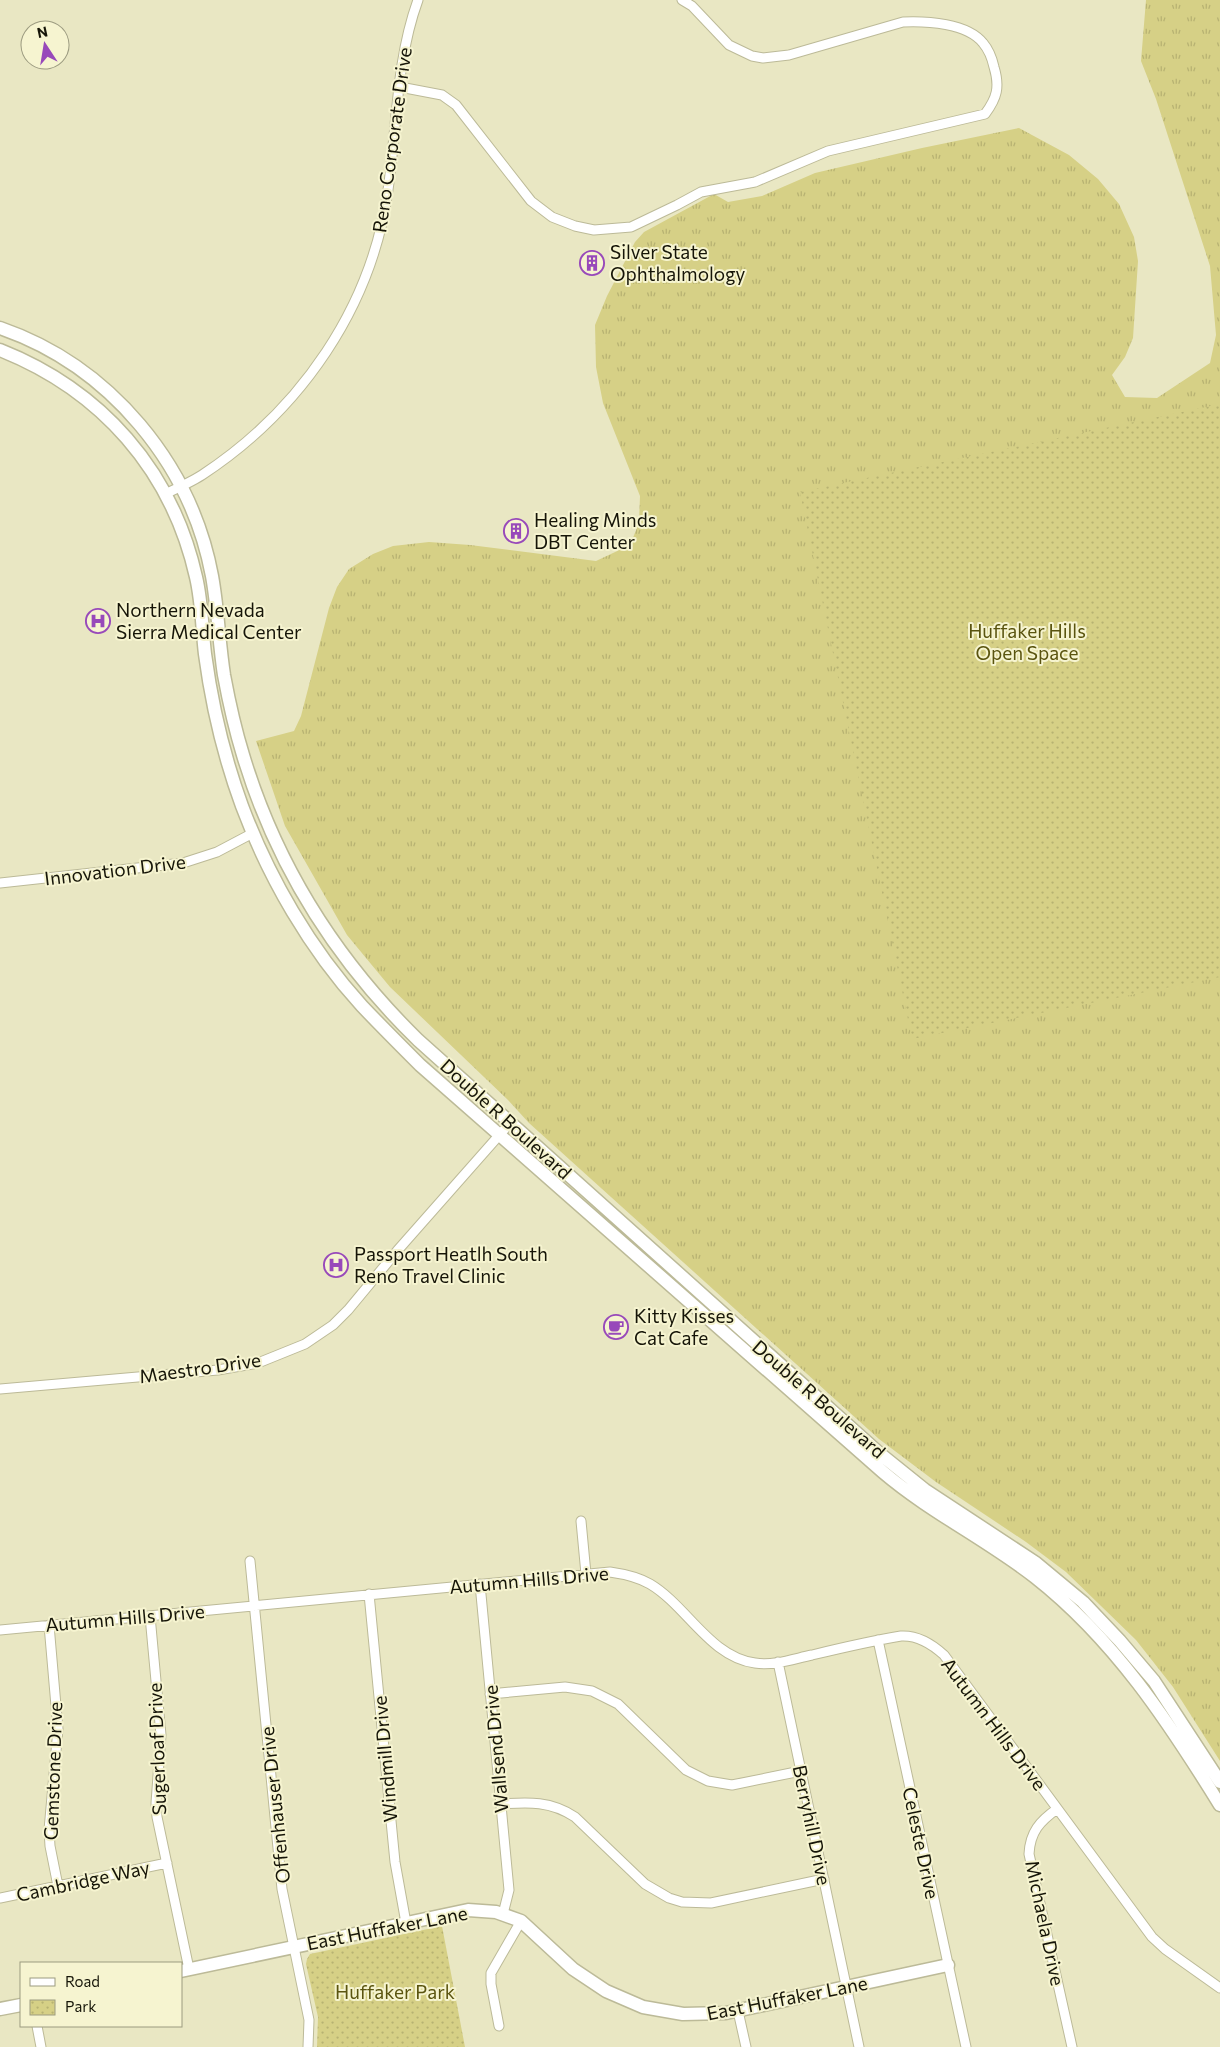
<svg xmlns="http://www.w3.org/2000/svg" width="1220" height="2047" font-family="Commissioner,sans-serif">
  <defs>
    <pattern id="grass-tufts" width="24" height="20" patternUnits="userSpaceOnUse" patternTransform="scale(1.25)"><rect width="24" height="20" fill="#d6d086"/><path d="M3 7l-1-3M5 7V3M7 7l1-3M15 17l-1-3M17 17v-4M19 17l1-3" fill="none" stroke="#b7b272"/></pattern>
    <pattern id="park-dots" width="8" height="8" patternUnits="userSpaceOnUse" patternTransform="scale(1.25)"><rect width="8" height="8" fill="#d6d086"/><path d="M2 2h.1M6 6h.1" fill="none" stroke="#b7b272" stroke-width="1.8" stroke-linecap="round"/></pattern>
  </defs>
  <rect width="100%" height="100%" fill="#e9e7c3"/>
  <!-- grass -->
  <path fill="url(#grass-tufts)" d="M1146 0H1220V1761L1173 1687 1136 1640 1066 1572 1026 1542 936 1482 879 1439 529 1123 508 1100 390 987 347 935 285 826 256 741 294 731 301 716 329 608 337 587 349 569 373 554 393 546 429 542 470 545 596 561 630 545 639 523 640 496 603 403 596 367 595 325 607 296 635 242 644 232 714 194 728 202 762 196 815 173 922 148 1019 128 1069 155 1098 179 1119 204 1134 237 1138 261 1133 338 1125 357 1112 375 1125 397 1157 398 1210 363 1216 335 1210 266 1156 99 1141 61Z"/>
  <!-- park -->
  <path fill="url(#park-dots)" d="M1220 404V977L912 1039 800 492Z
    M442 1926 465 2047H317L318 2017 306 1964 307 1959 310 1954Z"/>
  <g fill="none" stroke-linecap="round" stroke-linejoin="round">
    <defs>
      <path id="street" d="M400 87 442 95 456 105 531 201 552 217 575 226 594 230 631 227 677 205 701 192 755 182 828 151 985 114C997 98 1000 87 994 67 992 58 989 50 983 43 967 23 927 21 903 22L789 55 763 58 752 56 729 45 692 6 682 0
        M165 494C178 488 191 482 202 475 301 410 372 307 388 190 397 127 396 60 418 0
        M0 883 183 863 217 852 253 833
        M0 1389 218 1370 258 1363 305 1344 333 1325 348 1310 397 1251 510 1123
        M581 1521 586 1574
        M250 1561 282 1889 309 2020 308 2047
        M480 1584 509 1890 503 1914
        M369 1594 395 1862 406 1923
        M150 1616 161 1735 156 1803 157 1817 189 1969
        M49 1625 58 1729 49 1830 50 1846 58 1886
        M0 1630 610 1572C624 1574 638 1577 650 1584 687 1606 710 1657 755 1663 774 1666 793 1659 812 1655 841 1648 871 1641 901 1636 918 1635 932 1644 944 1655L1152 1937 1165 1949 1220 1988
        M878 1640 966 2047
        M778 1662 859 2047
        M490 1694 565 1687 592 1691 618 1704 686 1770 708 1781 732 1785 801 1771
        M501 1804C529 1802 551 1801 575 1817L645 1884 669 1898 682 1902 711 1903 824 1879
        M1057 1809C1040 1821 1030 1832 1029 1854L1072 2047
        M0 1898 167 1863
        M738 2011 746 2047
        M37 2026 41 2047
        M499 2026 491 1984V1973L521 1921"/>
      <path id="secondary" d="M0 328C110 366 191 464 212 576 218 609 219 643 224 675 229 702 235 729 243 755 276 865 336 960 418 1040L879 1453 925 1490 1036 1563 1083 1602 1120 1641 1154 1681 1220 1782
        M0 350C101 390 172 470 196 577 202 602 202 629 205 654 212 706 224 757 242 806 269 878 310 949 362 1006 381 1026 400 1045 420 1065L883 1472C930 1512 986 1539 1035 1577 1114 1639 1168 1721 1220 1805
        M181 1971 468 1910 496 1912 521 1921 573 1969 606 1991 643 2007 683 2014 726 2013 948 1965
        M0 2009 21 2005"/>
    </defs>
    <!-- street casing -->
    <use href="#street" stroke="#bcba98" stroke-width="11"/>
    <!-- secondary casing -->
    <use href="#secondary" stroke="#bcba98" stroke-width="15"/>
    <!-- street -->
    <use href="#street" stroke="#fff" stroke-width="9"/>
    <!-- secondary -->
    <use href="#secondary" stroke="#fff" stroke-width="12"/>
  </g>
  <!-- icons -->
  <defs>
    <symbol id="building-ring" viewBox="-11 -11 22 22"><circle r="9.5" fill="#f6f4d0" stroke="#9849ba" stroke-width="1.5"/><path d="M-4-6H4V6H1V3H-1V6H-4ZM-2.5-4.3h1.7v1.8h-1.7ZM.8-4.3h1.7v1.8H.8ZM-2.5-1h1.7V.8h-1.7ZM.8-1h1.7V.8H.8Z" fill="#9849ba"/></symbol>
    <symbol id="hospital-ring" viewBox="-11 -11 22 22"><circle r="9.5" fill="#f6f4d0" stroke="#9849ba" stroke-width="1.5"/><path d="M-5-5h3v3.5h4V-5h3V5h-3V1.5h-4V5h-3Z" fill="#9849ba"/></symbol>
    <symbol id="cafe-ring" viewBox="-11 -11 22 22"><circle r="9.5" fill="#f6f4d0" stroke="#9849ba" stroke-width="1.5"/><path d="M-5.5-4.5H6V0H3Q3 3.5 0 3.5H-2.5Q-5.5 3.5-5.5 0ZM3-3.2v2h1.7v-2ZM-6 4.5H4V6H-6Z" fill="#9849ba"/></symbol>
  </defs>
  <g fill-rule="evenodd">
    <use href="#building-ring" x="578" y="249" width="28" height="28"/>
    <use href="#building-ring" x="502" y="517" width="28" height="28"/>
    <use href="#hospital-ring" x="84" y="607" width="28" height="28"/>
    <use href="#hospital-ring" x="322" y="1251" width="28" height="28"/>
    <use href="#cafe-ring" x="602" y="1313" width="28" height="28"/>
  </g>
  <g text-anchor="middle" stroke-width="4" stroke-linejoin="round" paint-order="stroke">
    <!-- street labels -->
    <g font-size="19" fill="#161508" stroke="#f6f4d0">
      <text transform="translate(392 140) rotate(-82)" y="7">Reno Corporate Drive</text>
      <text transform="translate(115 870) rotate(-7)" y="7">Innovation Drive</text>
      <text transform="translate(506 1119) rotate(42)" y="7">Double R Boulevard</text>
      <text transform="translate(200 1368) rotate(-8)" y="7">Maestro Drive</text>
      <text transform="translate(819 1399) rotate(41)" y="7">Double R Boulevard</text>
      <text transform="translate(529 1580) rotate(-5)" y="7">Autumn Hills Drive</text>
      <text transform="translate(125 1618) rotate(-5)" y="7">Autumn Hills Drive</text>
      <text transform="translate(994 1724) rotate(53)" y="7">Autumn Hills Drive</text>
      <text transform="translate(157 1749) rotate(-92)" y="7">Sugerloaf Drive</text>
      <text transform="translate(496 1749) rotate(-95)" y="7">Wallsend Drive</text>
      <text transform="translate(385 1759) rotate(-95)" y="7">Windmill Drive</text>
      <text transform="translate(53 1771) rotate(-88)" y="7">Gemstone Drive</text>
      <text transform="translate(275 1805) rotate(-96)" y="7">Offenhauser Drive</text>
      <text transform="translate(812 1825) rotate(78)" y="7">Berryhill Drive</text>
      <text transform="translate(921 1843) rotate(78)" y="7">Celeste Drive</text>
      <text transform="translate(83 1881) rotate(-12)" y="7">Cambridge Way</text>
      <text transform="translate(1045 1923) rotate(78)" y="7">Michaela Drive</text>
      <text transform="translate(387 1928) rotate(-11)" y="7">East Huffaker Lane</text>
      <text transform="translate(787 1998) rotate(-11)" y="7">East Huffaker Lane</text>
    </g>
    <!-- poi labels -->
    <g font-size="19" fill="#161508" stroke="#f6f4d0" text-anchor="start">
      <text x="610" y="259">Silver State<tspan x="610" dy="22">Ophthalmology</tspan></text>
      <text x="534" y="527">Healing Minds<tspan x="534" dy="22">DBT Center</tspan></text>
      <text x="116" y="617">Northern Nevada<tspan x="116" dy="22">Sierra Medical Center</tspan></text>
      <text x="354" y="1261">Passport Heatlh South<tspan x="354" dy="22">Reno Travel Clinic</tspan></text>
      <text x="634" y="1323">Kitty Kisses<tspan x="634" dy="22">Cat Cafe</tspan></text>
    </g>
    <!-- park labels -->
    <g font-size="19" fill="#5a540f" stroke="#f6f4d0">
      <text x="1027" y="638">Huffaker Hills<tspan x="1027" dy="22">Open Space</tspan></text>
      <text x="395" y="1999">Huffaker Park</text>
    </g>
  </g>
  <!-- legend -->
  <rect x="20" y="1962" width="162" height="65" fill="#f6f4d0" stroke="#9c9b80"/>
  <rect x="30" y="1978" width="25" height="8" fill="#ffffff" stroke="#9c9b80"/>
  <text x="65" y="1987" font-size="15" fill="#161508">Road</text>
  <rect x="30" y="2000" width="25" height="15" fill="url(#park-dots)" stroke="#9c9b80"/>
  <text x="65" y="2012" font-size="15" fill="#161508">Park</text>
  <!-- north arrow -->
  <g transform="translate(45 45) rotate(348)"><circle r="24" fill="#f6f4d0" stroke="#9c9b80"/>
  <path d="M0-4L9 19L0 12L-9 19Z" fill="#9849ba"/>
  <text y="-8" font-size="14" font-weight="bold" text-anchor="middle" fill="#161508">N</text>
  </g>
</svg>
